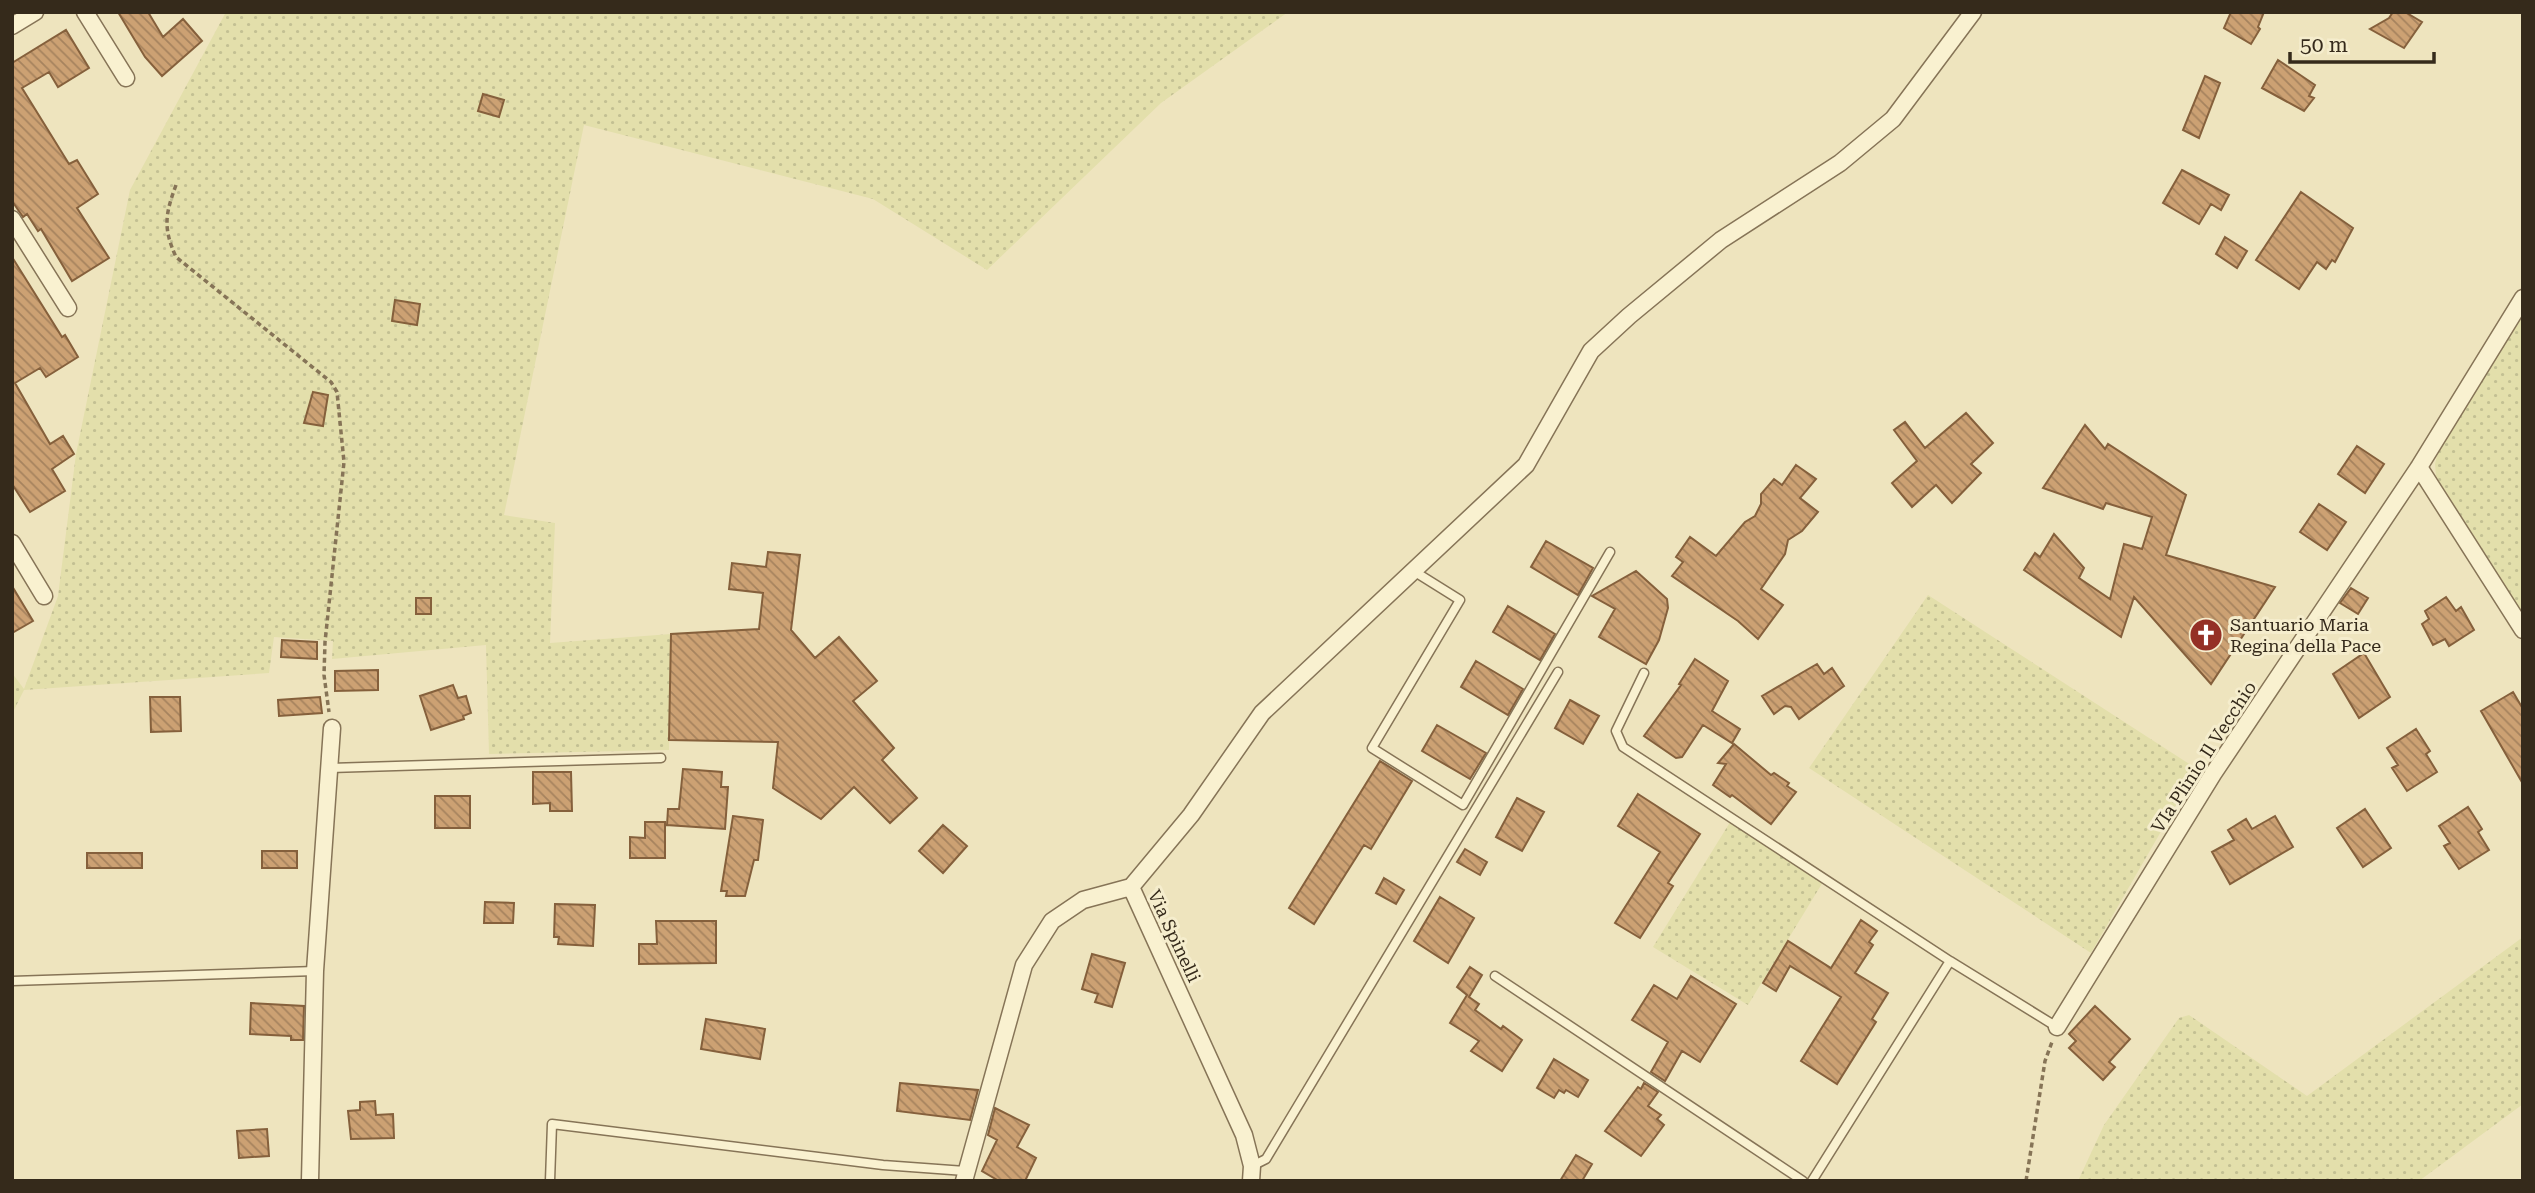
<svg xmlns="http://www.w3.org/2000/svg" width="2535" height="1193" font-family="'Roboto Serif',serif">
  <defs>
    <pattern id="farmland-dots" width="8" height="8" patternUnits="userSpaceOnUse" patternTransform="scale(1.75)"><rect width="8" height="8" fill="#e3dfab"/><path d="M2 2h.1M6 6h.1" fill="none" stroke="#c3c093" stroke-width="1.8" stroke-linecap="round"/></pattern>
    <pattern id="building-back-hatch" width="6" height="6" patternUnits="userSpaceOnUse" patternTransform="scale(1.75)"><rect width="6" height="6" fill="#cca173"/><path d="M-1 5l2 2M0 0l6 6M5-1l2 2" fill="none" stroke="#a6835e"/></pattern>
  </defs>
  <rect width="100%" height="100%" fill="#eee4be"/>
  <!-- farmland -->
  <path fill="url(#farmland-dots)" d="M226 12H1288L1161 103 987 270 873 199 584 125 504 515 555 523 550 643 671 634 669 750 489 754 486 645 332 659 333 641 274 637 269 673 24 690 12 714V673L24 689 58 596 76 454 130 190Z
    M2523 315V614L2436 476 2435 464 2438 452Z
    M1928 595 2197 769 2091 953 1809 768Z
    M1732 819 1826 877 1748 1005 1653 947Z
    M2523 937V1104L2419 1181H2078L2104 1125 2179 1018 2189 1015 2307 1096Z"/>
  <!-- building -->
  <path fill="url(#building-back-hatch)" stroke="#85603c" stroke-width="2" d="M118 12H148L163 37 183 19 202 41 162 76 145 57Z
    M2231 12H2264L2258 27 2260 29 2251 44 2224 28Z
    M2393 12H2405L2422 22 2404 48 2370 29 2389 18Z
    M66 30 89 68 58 87 49 72 22 88 69 164 77 160 98 194 77 208 109 258 72 281 41 229 38 231 27 214 23 217 12 201V63Z
    M2278 60 2315 85 2309 96 2314 98 2304 111 2262 88Z
    M2205 76 2220 83 2199 138 2183 130Z
    M483 94 504 100 499 117 478 111Z
    M2182 170 2229 195 2221 210 2211 204 2199 224 2163 203Z
    M2301 192 2353 228 2335 262 2332 260 2326 269 2317 262 2299 289 2256 260Z
    M2225 237 2247 251 2237 268 2216 254Z
    M12 257 62 337 65 335 78 357 46 377 40 368 15 383 50 444 63 436 74 454 52 469 65 491 30 512 12 484Z
    M395 300 420 304 417 325 392 321Z
    M313 392 328 395 323 426 304 423Z
    M1966 413 1993 443 1971 464 1981 473 1952 503 1936 485 1912 507 1892 483 1917 461 1894 430 1905 422 1925 448Z
    M2085 425 2105 449 2108 444 2186 495 2166 555 2275 587 2211 684 2134 597 2121 637 2024 570 2035 553 2040 557 2054 534 2084 568 2079 578 2110 599 2124 544 2142 549 2152 517 2106 503 2103 509 2043 488Z
    M2357 446 2384 464 2365 493 2338 474Z
    M1796 465 1816 479 1800 498 1818 512 1802 531 1788 540 1785 554 1761 589 1783 605 1758 639 1738 621 1672 576 1683 562 1676 557 1690 537 1716 556 1745 522 1755 516 1761 504V494L1774 479 1782 485Z
    M2319 504 2346 522 2327 550 2300 532Z
    M1546 541 1593 568 1578 595 1531 567Z
    M768 552 800 555 791 630 815 658 839 637 877 681 853 701 894 748 882 760 917 798 890 823 854 787 821 819 773 788 778 742 669 740 671 634 759 629 763 593 729 589 732 563 766 567Z
    M1636 571 1667 599 1668 608 1659 640 1646 664 1599 637 1615 609 1592 596Z
    M12 586 33 621 12 633Z
    M2351 588 2368 598 2358 614 2340 603Z
    M2446 597 2456 611 2461 607 2474 630 2449 646 2445 639 2433 645 2422 624 2429 619 2425 611Z
    M416 598H431V614H416Z
    M1508 606 1555 634 1540 660 1493 632Z
    M282 640 317 642V659L281 657Z
    M2364 653 2390 697 2359 718 2333 674Z
    M1695 659 1728 681 1712 711 1740 729 1732 743 1703 725 1682 757 1676 758 1644 736 1681 685 1679 684Z
    M1476 661 1523 689 1508 715 1461 687Z
    M1817 664 1824 674 1832 668 1844 686 1799 719 1791 707 1785 706 1774 714 1762 696Z
    M378 670V690L335 691V671Z
    M453 685 458 698 466 696 471 713 463 716 464 719 431 730 420 696Z
    M2513 692 2523 709V784L2481 711Z
    M150 697H180L181 731 151 732Z
    M320 697 322 713 279 716 278 700Z
    M1570 700 1599 716 1583 744 1555 728Z
    M1437 725 1486 753 1470 779 1422 751Z
    M2416 729 2430 751 2426 754 2437 772 2407 791 2392 768 2398 765 2387 748Z
    M1734 744 1771 775 1774 773 1789 783 1787 786 1796 792 1771 824 1732 795 1730 797 1713 785 1726 764 1718 763Z
    M1380 761 1412 781 1371 849 1364 845 1314 924 1289 908Z
    M683 769 722 772 721 787H728L725 829 667 825 668 809H679Z
    M533 772H571L572 811H550V803L533 804Z
    M1638 794 1700 834 1668 883 1673 886 1640 938 1615 923 1660 852 1618 826Z
    M435 796H470V828H435Z
    M1517 798 1544 812 1522 851 1496 837Z
    M2468 807 2482 829 2478 832 2489 850 2459 869 2444 846 2450 843 2439 826Z
    M2365 809 2391 848 2363 867 2337 828Z
    M733 816 763 820 758 860H754L745 896H726L727 891H721Z
    M2275 816 2293 847 2230 884 2212 852 2234 840 2228 830 2246 819 2252 829Z
    M645 822H665V858H630V837L645 838Z
    M943 825 967 846 943 873 919 851Z
    M1465 849 1487 862 1480 875 1457 862Z
    M262 851H297V868H262Z
    M87 853H142V868H87Z
    M1384 878 1404 890 1396 904 1376 893Z
    M1440 897 1474 918 1448 963 1414 941Z
    M485 902 514 903 513 923H484Z
    M555 904 595 905 593 946 558 944 559 937H554Z
    M1861 920 1877 931 1869 942 1873 945 1855 973 1888 993 1872 1019 1876 1022 1837 1084 1801 1061 1841 997 1790 966 1776 991 1763 983 1788 941 1831 968Z
    M656 921H716V963L639 964V944H657Z
    M1092 954 1125 963 1112 1007 1095 1002 1098 994 1082 989Z
    M1470 967 1482 975 1469 997 1479 1004 1475 1010 1501 1029 1503 1026 1522 1040 1502 1071 1471 1051 1479 1041 1450 1023 1467 995 1457 987Z
    M1691 976 1736 1004 1700 1062 1682 1051 1665 1081 1651 1072 1668 1042 1632 1020 1654 985 1677 999Z
    M251 1003 304 1006 303 1040H291V1036L250 1034Z
    M2095 1006 2130 1039 2109 1062 2115 1067 2103 1080 2069 1048 2076 1041 2069 1034Z
    M706 1019 765 1029 760 1059 701 1049Z
    M1554 1059 1588 1080 1578 1097 1566 1090 1564 1093 1559 1090 1554 1098 1537 1088Z
    M900 1083 978 1090 970 1120 897 1111Z
    M1644 1083 1658 1092 1648 1106 1661 1115 1657 1119 1664 1125 1641 1156 1605 1131 1638 1087 1641 1089Z
    M375 1101 376 1115 393 1114 394 1138 351 1139 348 1111 360 1110V1102Z
    M995 1108 1029 1125 1017 1147 1036 1158 1025 1181H999L982 1171 997 1140 988 1135Z
    M267 1129 269 1156 239 1158 237 1131Z
    M1576 1155 1592 1164 1582 1181H1560Z"/>
  <g fill="none" stroke-linecap="round" stroke-linejoin="round">
    <defs>
      <path id="service" d="M1412 570 1460 600 1372 748 1463 805 1610 552
        M1644 673 1616 731 1623 747 1950 961
        M330 768 661 758
        M1495 976 1803 1181
        M12 981 315 971
        M1252 1166 1266 1159 1558 672
        M550 1181 552 1124 883 1165 965 1171
        M1812 1181 1950 961 2057 1027"/>
      <path id="minor" d="M85 12 126 78
        M12 26 35 12
        M12 219 68 308
        M2419 467 2523 630
        M12 543 44 596
        M1131 887 1191 815 1262 713 1526 465 1591 351 1629 316 1721 240 1840 163 1893 119 1973 12
        M2057 1027 2213 774 2419 467 2523 298
        M310 1181 315 971 332 728
        M964 1181 1024 965 1052 921 1083 900 1131 887 1244 1135 1252 1166 1251 1181"/>
    </defs>
    <!-- service casing -->
    <use href="#service" stroke="#867457" stroke-width="11"/>
    <!-- minor casing -->
    <use href="#minor" stroke="#867457" stroke-width="19"/>
    <!-- path -->
    <path stroke="#867457" stroke-width="3.5" stroke-dasharray="5 3.5" stroke-linecap="butt" d="M176 185C165 215 163 228 176 257L331 382 337 392 344 462 325 642 324 675 329 712
      M2026 1181 2045 1061 2052 1042"/>
    <!-- service -->
    <use href="#service" stroke="#f9f1d0" stroke-width="8"/>
    <!-- minor -->
    <use href="#minor" stroke="#f9f1d0" stroke-width="16"/>
  </g>
  <!-- icons -->
  <defs>
    <symbol id="church-disc" viewBox="-11 -11 22 22"><circle r="9.5" fill="#953026" stroke="#f5edcd"/><path d="M-1.2-6h2.4v3.5h3.3v2.4h-3.3V6h-2.4V-.1h-3.3v-2.4h3.3Z" fill="#fff"/></symbol>
  </defs>
  <g fill-rule="evenodd">
    <use href="#church-disc" x="2187" y="616" width="38" height="38"/>
  </g>
  <g text-anchor="middle" stroke-width="6" stroke-linejoin="round" paint-order="stroke">
    <!-- poi labels -->
    <g font-size="18" fill="#352a1b" stroke="#f5edcd" text-anchor="start">
      <text x="2230" y="631">Santuario Maria<tspan x="2230" dy="21">Regina della Pace</tspan></text>
    </g>
    <!-- street labels -->
    <g font-size="18" fill="#352a1b" stroke="#f5edcd">
      <text transform="translate(2204 757) rotate(-57)" y="6">VIa Plinio Il Vecchio</text>
      <text transform="translate(1174 936) rotate(65)" y="6">Via Spinelli</text>
    </g>
  </g>
  <!-- border -->
  <rect width="2535" height="1193" fill="none" stroke="#352a1b" stroke-width="28"/>
  <!-- scale -->
  <path d="M2290 52v10h144v-10" fill="none" stroke="#352a1b" stroke-width="3.5"/>
  <text x="2300" y="52" font-size="21" fill="#352a1b" stroke="#f5edcd" stroke-width="5" paint-order="stroke">50 m</text>
</svg>
